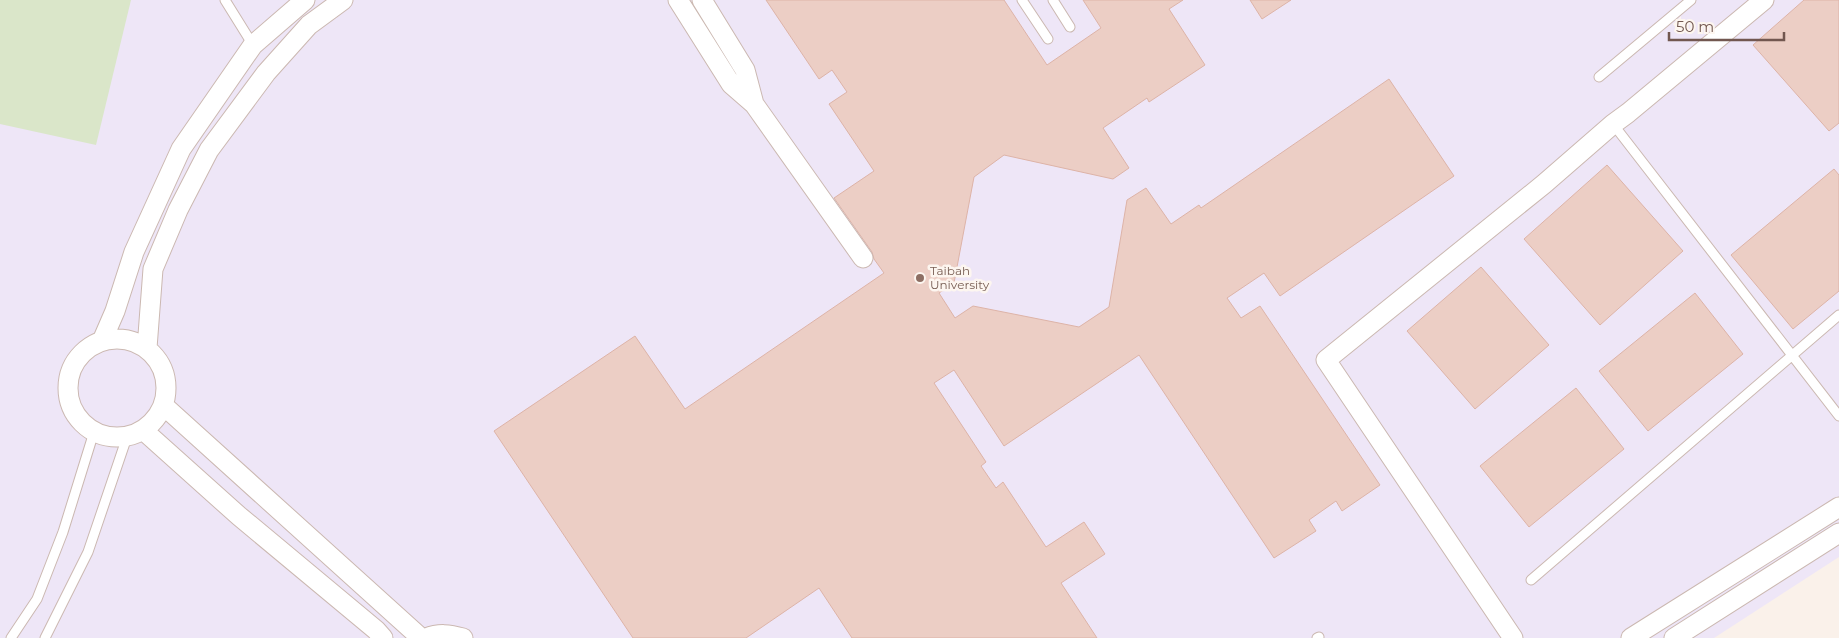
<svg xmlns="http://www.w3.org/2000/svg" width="1839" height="638" font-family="Montserrat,sans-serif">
  <rect width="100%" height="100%" fill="#faf1ea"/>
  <!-- education -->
  <path fill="#eee6f7" d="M0 0H1839V557L1714 638H0Z"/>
  <!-- green -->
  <path fill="#dae6c9" d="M0 0H131L96 145 0 124Z"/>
  <!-- building -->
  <path fill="#eccec5" stroke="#ddb3a7" d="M766 0H1004L1047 65 1101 28 1083 0H1183L1169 9 1205 65 1149 102 1147 98 1103 128 1129 168 1113 179 1004 155 974 177 954 283 939 293 955 318 973 306 1079 327 1109 307 1127 200 1146 188 1171 224 1199 205 1201 208 1389 79 1454 176 1280 296 1264 273 1227 298 1241 318 1260 306 1380 485 1342 511 1336 501 1309 520 1316 531 1274 558 1139 355 1004 446 954 370 934 383 986 462 981 466 996 488 1003 482 1046 547 1084 522 1105 554 1061 583 1097 638H852L819 588 746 638H633L494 431 635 336 685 409 884 273 874 259 872 252 834 198 874 171 829 104 847 92 832 70 819 79Z
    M1250 0H1291L1262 19Z
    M1804 0H1839V123L1829 131 1753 45Z
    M1607 165 1683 251 1600 325 1524 239Z
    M1834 169 1839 175V291L1793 329 1731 255Z
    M1481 267 1549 345 1475 409 1407 331Z
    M1695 293 1743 354 1648 431 1599 371Z
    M1576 388 1624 449 1529 527 1480 466Z"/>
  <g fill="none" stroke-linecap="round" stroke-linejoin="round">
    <defs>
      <path id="service" d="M225 0 253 45
        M1022 0 1048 39
        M1053 0 1070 27
        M1599 77 1691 0
        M1613 124 1839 416
        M1531 580 1839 315
        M11 638 37 599 63 532 94 432
        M45 638 88 552 127 437
        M1317 638 1319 637"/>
      <path id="minor" d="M678 0 731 84 754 104 745 70 702 0
        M754 104 863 258
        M68 388a49 49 0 1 1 98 0a49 49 0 1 1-98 0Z
        M102 341 115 311 134 252 181 149 253 45 305 0
        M147 348 153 269 178 210 209 150 266 73 309 25 343 0
        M163 405 421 638
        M143 430 239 516 376 630 383 638
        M426 638C439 633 449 634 463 638
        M1513 638 1326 360 1544 184 1613 124 1628 113 1764 0
        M1631 638 1839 507
        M1674 638 1839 533"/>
    </defs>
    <!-- service casing -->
    <use href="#service" stroke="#cbb8b1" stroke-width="11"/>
    <!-- minor casing -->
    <use href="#minor" stroke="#cbb8b1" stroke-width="21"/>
    <!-- service -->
    <use href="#service" stroke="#fff" stroke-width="9"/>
    <!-- minor -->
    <use href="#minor" stroke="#fff" stroke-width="19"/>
  </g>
  <!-- markers -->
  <circle fill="#8d6e63" stroke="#fdf6f0" stroke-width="2" cx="920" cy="278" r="5"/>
  <g text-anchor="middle" stroke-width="5" stroke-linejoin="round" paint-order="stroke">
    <!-- education labels -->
    <g font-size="12" fill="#785e54" stroke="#fdf6f0" text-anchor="start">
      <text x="930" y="275">Taibah<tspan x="930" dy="14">University</tspan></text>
    </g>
  </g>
  <!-- scale -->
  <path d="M1669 32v8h115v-8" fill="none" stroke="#725750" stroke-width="2.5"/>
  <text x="1676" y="32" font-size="15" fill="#725750" stroke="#fdf6f0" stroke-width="4" paint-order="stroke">50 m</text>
</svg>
